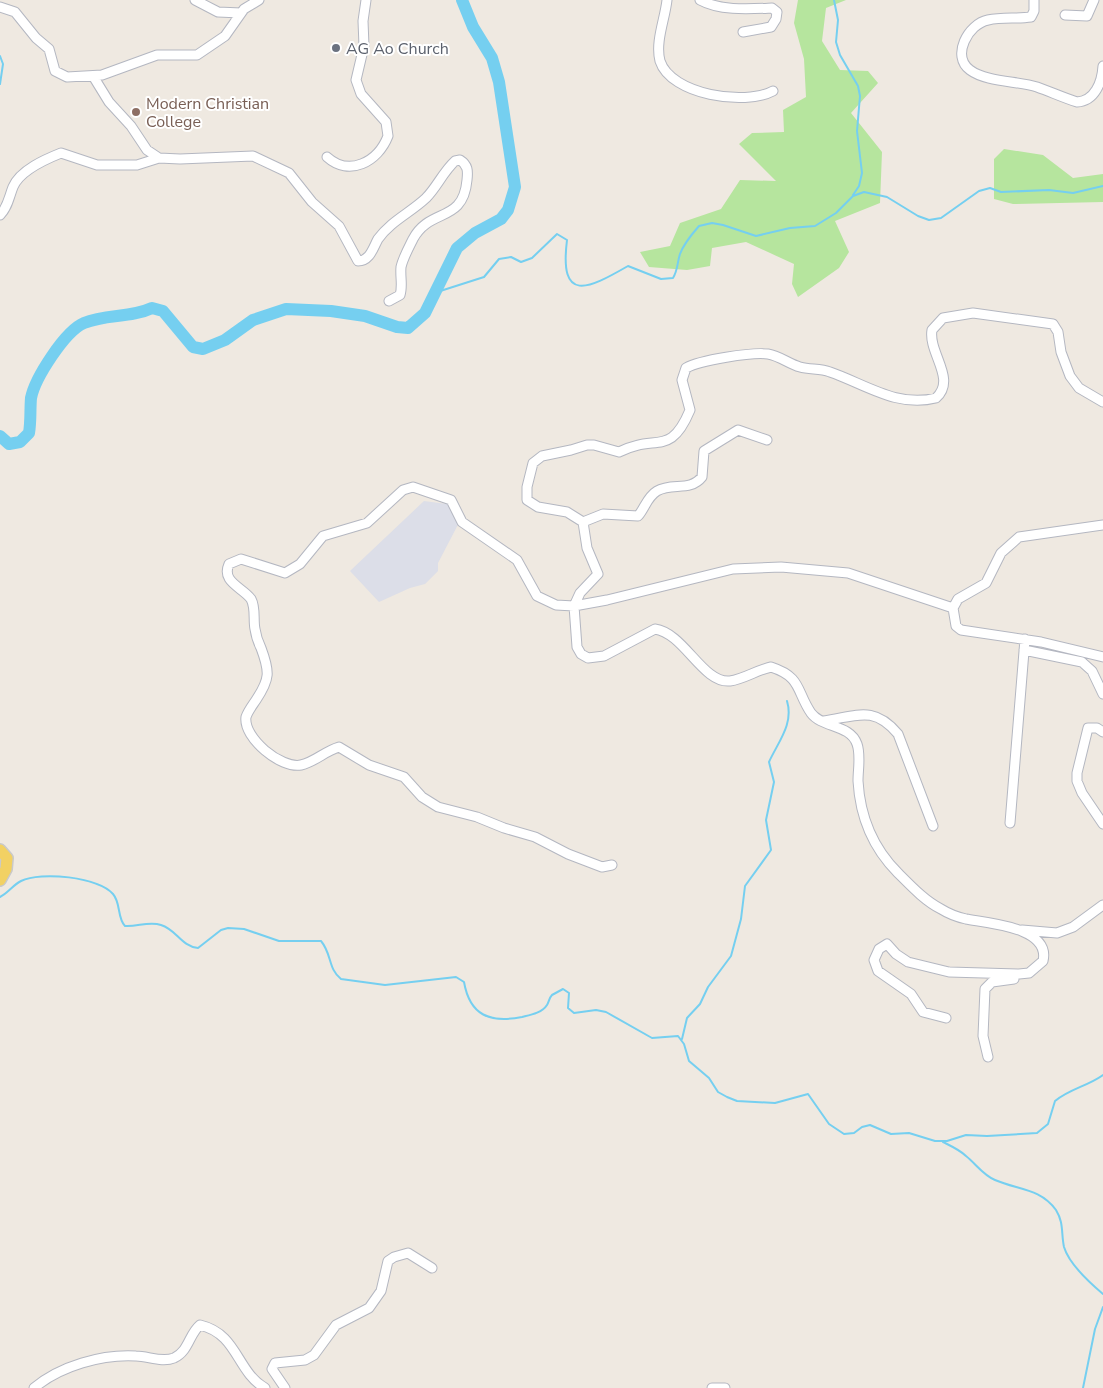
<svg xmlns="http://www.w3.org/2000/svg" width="1103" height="1388" font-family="'Nunito Sans',sans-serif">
  <rect width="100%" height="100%" fill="#efe9e1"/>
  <!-- airport -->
  <path fill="#dcdee8" d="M424 501 447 504 463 515 438 563V571L425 584 410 588 379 602 350 571Z"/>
  <!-- green -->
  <path fill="#b6e59e" d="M798 0H846L826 8 822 41 840 70 868 71 878 83 851 113 882 152 880 203 835 221 849 252 839 268 798 297 792 284 794 264 746 242 712 248 710 266 687 270 649 267 640 252 670 246 680 223 721 209 740 180 776 181 739 144 752 133 784 132 783 110 806 97 804 59 794 23Z
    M1004 149 1043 155 1073 178 1103 174V202L1013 204 994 199V159Z"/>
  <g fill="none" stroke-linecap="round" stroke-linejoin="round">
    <!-- stream -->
    <path stroke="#75cff0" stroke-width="2" d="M834 0 838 20 836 42 840 55 858 86 860 96 857 131 862 173 859 186 853 195
      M0 56 3 64 0 84
      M434 293 484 277 499 259 511 257 521 262 532 258 557 234 567 240C559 304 588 289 628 266L661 279 673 278C678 270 677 263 680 254 684 243 692 234 699 226L712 223 723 225 756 236 790 228 815 226 836 213 853 196 864 192 887 197 918 216 929 220 941 218 979 191 990 188 1001 192 1049 190 1073 193 1103 186
      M0 897C8 893 13 885 21 881 41 871 98 877 113 894 121 903 117 918 125 926 137 927 149 921 161 925 177 930 181 946 198 948L221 930 228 928 244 929 279 941H321C332 954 328 969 341 979L385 985 456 977 464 982C470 1016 490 1023 522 1017 530 1015 542 1013 547 1005 549 1002 549 998 552 995L563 989 569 993 568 1008 574 1013 596 1010 606 1012 652 1038 678 1036 684 1044 689 1061 709 1078 718 1092 727 1097 737 1101 775 1103 808 1094 829 1124 844 1134 854 1133 862 1127 870 1125 891 1134 909 1133 935 1141H947L966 1135 987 1136 1037 1133 1048 1124 1055 1101C1069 1089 1088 1086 1103 1075
      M682 1039 687 1018 700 1004 708 987 731 956 741 919 745 886 771 850 766 820 774 782 769 762C778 742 794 724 787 701
      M943 1142C951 1146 960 1150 966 1156 976 1164 983 1175 995 1180 1018 1190 1040 1188 1056 1210 1064 1223 1061 1233 1064 1247 1069 1264 1090 1283 1103 1294
      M1083 1388 1095 1329 1103 1307"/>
    <!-- river -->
    <path stroke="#75cff0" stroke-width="12" d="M0 436 9 444 20 442 29 433C31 421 30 410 31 398 35 378 65 331 84 323 106 314 131 318 152 308L163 311 193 347 203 349 225 340 253 320 286 309 331 311 365 316 397 327 408 328 425 313 457 248 475 233 501 219 508 210 515 187 499 82 492 58 473 27 462 0"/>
    <defs>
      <path id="minor" d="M195 0 218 12 241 13
        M667 0C665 19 655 42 660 61 671 95 745 106 773 91
        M700 0C720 11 749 9 772 8L777 12 776 19 771 27 743 32
        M1034 0V11L1031 17C1017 19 1002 17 988 20 968 24 951 56 970 70 986 82 1018 81 1037 87 1051 92 1064 98 1077 102 1095 101 1102 82 1103 66
        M0 7 15 12 36 38 49 49 55 71 67 77 102 75 157 55H197L225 36 244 9 259 0
        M1065 15 1087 16 1094 0
        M93 76 109 102 131 126 147 150 159 158 180 159 253 156 289 173 312 202 339 226 358 261C370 261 373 248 378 239 391 221 410 213 426 198 437 187 443 172 455 161L460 160C468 165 468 171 467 180 463 224 430 207 413 239 409 247 403 258 401 267 400 277 403 286 400 295L389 301
        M327 157C349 177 378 162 388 136L386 122 361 94 356 80 364 46 363 21 366 0
        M0 215C8 207 9 197 13 187 20 170 46 159 61 153L97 165H137L159 158
        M583 522 603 514 638 516C645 508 647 497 657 491 672 482 690 492 702 477L704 451 738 430 767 440
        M953 608 958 599 986 583 1001 553 1019 537 1103 525
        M1024 650 1082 662 1092 671 1103 694
        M824 721C857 716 874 705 898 734L933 826
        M1103 732 1097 728H1088L1077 773V781L1082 793 1103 824
        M1010 823 1025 639
        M612 865 602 867 568 854 535 837 504 828 477 817 438 807 422 797 404 777 369 765 339 747C325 751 315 762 301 765 281 769 243 738 246 717 248 711 252 706 256 700 270 679 270 672 261 648 258 642 256 636 255 629 253 620 256 608 251 599 242 587 221 582 229 564L241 559 285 573 300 564 323 536 367 523 403 490 413 487 451 500 462 522 517 560 537 596 556 605 574 606 607 600 733 569 781 567 848 573 953 608 956 626 961 630 1041 642 1103 657
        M1022 930 1057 933 1073 927 1103 905
        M946 1018 923 1012 911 994 878 971 874 960 879 949 887 944 896 954 908 962 949 972 1019 974 1029 973 1043 961C1051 927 987 923 966 919 957 917 949 914 941 909 925 901 911 886 898 873 873 848 860 816 858 781 858 769 861 755 857 744 850 724 822 728 811 713 796 691 802 677 771 667 757 670 744 679 730 681 703 684 684 633 655 629L604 656 588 658 581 654 577 647 574 606 580 593 598 574 587 548 583 522 567 512 538 507 527 500V487L533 463 542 456 571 450 587 445H594L619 452C656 433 670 458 690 410L682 380 686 368C700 360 752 352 768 354 780 356 789 364 800 367 810 370 820 368 830 372 865 384 897 408 936 398 957 379 928 353 932 330L943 318 973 313 1053 324 1058 332 1061 352 1070 376 1079 388 1103 402
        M988 1057 983 1036 985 989 992 982 1014 979
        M34 1388C60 1366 102 1354 136 1356 148 1356 162 1363 174 1358 189 1351 189 1334 200 1325 238 1334 236 1371 265 1388
        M285 1388 272 1369 275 1363 305 1360 314 1355 336 1325 369 1308 381 1291 388 1261 394 1257 408 1253 432 1268
        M712 1388H725"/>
      <path id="major" d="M0 850 7 858 6 869 0 880"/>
    </defs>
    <!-- minor casing -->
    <use href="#minor" stroke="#b4b7c1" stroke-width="11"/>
    <!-- major casing -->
    <use href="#major" stroke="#c9c9c9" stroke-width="14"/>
    <!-- minor -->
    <use href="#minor" stroke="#fff" stroke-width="9"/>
    <!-- major -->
    <use href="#major" stroke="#f2d163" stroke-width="11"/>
  </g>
  <!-- markers -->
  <circle fill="#6b7280" stroke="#fff" stroke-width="2" cx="336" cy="48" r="5"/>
  <circle fill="#8d6e63" stroke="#fff" stroke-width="2" cx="136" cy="112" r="5"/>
  <g text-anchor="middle" stroke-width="4" stroke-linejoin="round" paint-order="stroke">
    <!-- worship labels -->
    <g font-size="16" fill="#5b616d" stroke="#fff" text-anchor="start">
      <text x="346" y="54">AG Ao Church</text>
    </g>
    <!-- education labels -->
    <g font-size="16" fill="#785e54" stroke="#fff" text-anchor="start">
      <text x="146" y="109">Modern Christian<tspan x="146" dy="18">College</tspan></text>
    </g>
  </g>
</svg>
